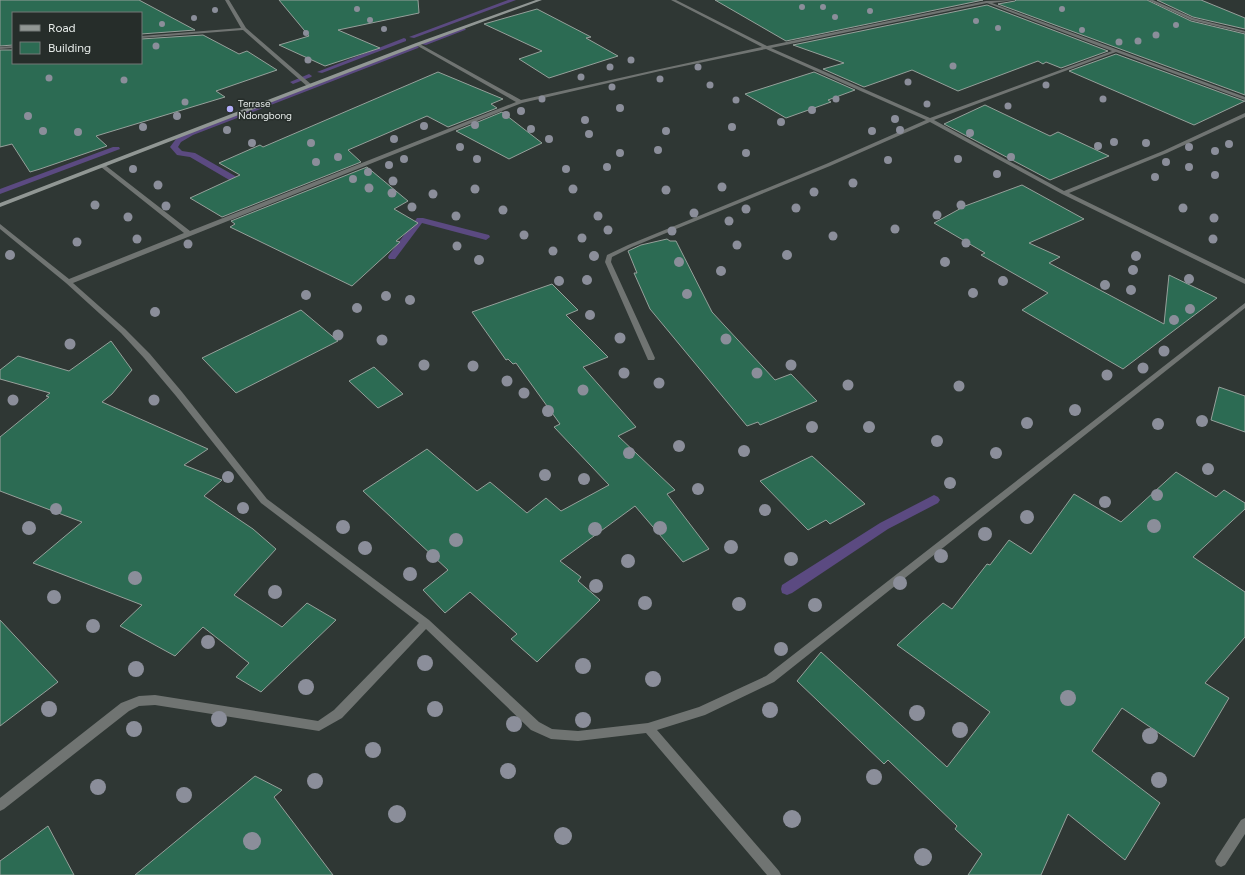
<svg xmlns="http://www.w3.org/2000/svg" width="1245" height="875" font-family="Figtree,sans-serif">
  <rect width="100%" height="100%" fill="#2f3734"/>
  <g fill="none" stroke-linecap="round" stroke-linejoin="round">
    <!-- stream -->
    <path fill="#5b4a81" fill-rule="evenodd" d="M508 0H516L414 38 409 37Z
      M463 27 466 29 465 30 426 45 421 44Z
      M404 38 406 39V41L322 73 317 72Z
      M416 45 419 47 418 48 193 135 181 142 178 147 182 151 195 153 249 184V188H243L190 157 177 155 170 147 176 139 183 134Z
      M309 74 312 76 311 77 293 84 290 82Z
      M113 147H119L120 149 0 194V189Z
      M417 218H423L489 235 490 237 486 240 422 223 395 259H389L388 257 389 255Z
      M934 495 938 497 940 500 938 503 888 529 792 593 787 595 782 593 781 589 782 585 880 523Z"/>
  </g>
  <!-- building -->
  <path fill="#2c6b53" stroke="#96a09b" d="M0 0H139L195 30 141 34V13H13V45L0 46Z
    M279 0H418L419 13 338 30 380 48 325 66 279 45 309 36Z
    M715 0H983L786 41Z
    M1016 0H1147L1191 21 1245 34V95L998 4 1015 1Z
    M1157 0H1201L1245 18V29L1193 17Z
    M987 5 1108 51 1061 68 1046 62 1043 64 1038 61 958 91 912 70 864 87 823 69 844 63 793 45Z
    M537 9 591 37 586 38 618 56 549 78 519 59 542 51 484 24Z
    M203 35 239 54 247 51 277 70 216 91 225 97 96 136 107 146 40 169 30 172 12 144 0 147V50H13V63H141V39Z
    M1116 54 1244 101H1245L1194 125 1069 71Z
    M438 72 503 99 491 104 497 108 448 127 427 116 348 150 361 162 222 217 190 198 240 175 219 163 260 145 263 147Z
    M814 72 855 90 828 100 831 102 786 118 745 94Z
    M985 105 1050 136 1058 132 1109 156 1050 180 944 124Z
    M502 112 542 143 509 159 456 131Z
    M367 167 408 201 394 209 418 223 396 241 400 242 352 286 230 227 235 224 231 221Z
    M1022 185 1084 219 1029 243 1060 257 1049 263 1164 324 1169 275 1217 298 1123 369 1022 310 1048 293 981 255 985 253 934 223 965 206Z
    M667 239 670 241H676L712 312 775 380 791 374 817 401 760 425 758 422 747 426 650 309 634 273H637L628 251 641 245Z
    M552 284 578 310 566 315 608 357 583 367 636 427 618 436 675 490 667 494 709 549 683 562 635 506 560 561 581 577 578 581 600 600 537 662 511 639 517 634 470 592 445 613 423 590 448 570 363 491 427 449 477 491 490 482 527 513 546 498 561 511 609 485 554 427 560 424 516 363 513 364 508 359 506 360 472 312Z
    M301 310 338 341 236 393 202 358Z
    M111 341 132 370 112 394 102 402 208 449 184 465 222 480 204 496 253 529 276 549 234 595 282 627 307 603 336 620 261 692 236 677 249 663 203 627 175 656 120 626 142 605 33 563 82 522 0 491V437L49 397 46 396 50 393 0 379V370L18 356 69 371Z
    M374 367 403 394 378 408 349 381Z
    M1219 387 1245 396V432L1211 420Z
    M812 456 865 504 830 524 826 520 808 530 760 481Z
    M1176 472 1216 497 1224 490 1245 503V509L1193 557 1245 592V637L1205 683 1229 698 1194 757 1122 708 1092 751 1160 803 1125 860 1068 814 1041 875H968L982 854 955 829 957 826 888 760 884 764 797 681 821 652 947 767 990 712 897 645 943 603 952 609 987 564 990 565 1009 540 1031 554 1074 494 1121 522Z
    M0 620 58 682 0 726Z
    M255 776 282 790 274 797 333 875H135Z
    M48 826 74 875H0V861Z"/>
  <g fill="none" stroke-linecap="round" stroke-linejoin="round">
    <!-- street -->
    <path fill="#707472" fill-rule="evenodd" d="M225 0H229L246 28 312 85V87H308L243 30 141 38V36L241 28Z
      M671 0H676L767 46 986 1 1015 0 992 3 1245 97V100L1116 52 934 120 1064 191 1163 151 1245 113V117L1167 153 1069 193 1245 279V284L1062 194 930 122 830 166 632 247 612 257 611 262 655 358 654 360H648L605 262 607 255 628 245 826 164 926 120 766 49 660 71 522 103 73 283 125 329 150 354 182 392 267 499 429 620 539 722 552 729 578 731 648 723 699 707 766 676 1245 303V308L774 682 705 715 657 730 779 871 781 875H767L646 733 578 741 551 739 531 730 426 629 342 718 319 731 155 705 139 706 129 711 4 809 0 811V798L121 703 139 696 155 695 318 721 334 710 419 623 261 503 176 396 144 358 121 333 66 283 0 229V224L69 279 184 233 101 167V165H105L190 231 516 102 416 45V43H418L521 100 660 69 762 47ZM987 3 1112 51 930 118 771 48Z
      M1148 0H1153L1193 18 1245 31V33L1191 20Z
      M13 46V48L0 49V47Z
      M1245 818V834L1225 865 1221 867 1217 865 1215 861 1217 857 1241 820Z"/>
    <!-- secondary -->
    <path fill="#919794" fill-rule="evenodd" d="M536 0H542L420 45 0 207V203L416 43Z"/>
  </g>
  <!-- trees -->
  <g fill="#8b8e9a">
    <circle cx="802" cy="7" r="3"/>
    <circle cx="823" cy="7" r="3"/>
    <circle cx="357" cy="9" r="3"/>
    <circle cx="1062" cy="9" r="3"/>
    <circle cx="215" cy="10" r="3"/>
    <circle cx="870" cy="11" r="3"/>
    <circle cx="835" cy="17" r="3"/>
    <circle cx="194" cy="18" r="3"/>
    <circle cx="370" cy="20" r="3"/>
    <circle cx="976" cy="21" r="3"/>
    <circle cx="162" cy="24" r="3"/>
    <circle cx="1176" cy="25" r="3"/>
    <circle cx="998" cy="28" r="3"/>
    <circle cx="384" cy="29" r="3"/>
    <circle cx="1082" cy="30" r="3"/>
    <circle cx="306" cy="33" r="3"/>
    <circle cx="1156" cy="35" r="3.5"/>
    <circle cx="1138" cy="41" r="3.5"/>
    <circle cx="1119" cy="42" r="3.5"/>
    <circle cx="156" cy="46" r="3.5"/>
    <circle cx="308" cy="60" r="3.5"/>
    <circle cx="631" cy="60" r="3.5"/>
    <circle cx="953" cy="66" r="3.5"/>
    <circle cx="610" cy="67" r="3.5"/>
    <circle cx="698" cy="67" r="3.5"/>
    <circle cx="581" cy="77" r="3.5"/>
    <circle cx="49" cy="78" r="3.5"/>
    <circle cx="660" cy="79" r="3.5"/>
    <circle cx="124" cy="80" r="3.5"/>
    <circle cx="908" cy="82" r="3.5"/>
    <circle cx="710" cy="85" r="3.5"/>
    <circle cx="1046" cy="85" r="3.5"/>
    <circle cx="612" cy="87" r="3.5"/>
    <circle cx="542" cy="99" r="3.5"/>
    <circle cx="836" cy="99" r="3.5"/>
    <circle cx="1103" cy="99" r="3.5"/>
    <circle cx="736" cy="100" r="3.5"/>
    <circle cx="185" cy="102" r="3.5"/>
    <circle cx="927" cy="104" r="3.5"/>
    <circle cx="1008" cy="106" r="3.5"/>
    <circle cx="620" cy="108" r="4"/>
    <circle cx="812" cy="110" r="4"/>
    <circle cx="521" cy="111" r="4"/>
    <circle cx="506" cy="115" r="4"/>
    <circle cx="28" cy="116" r="4"/>
    <circle cx="177" cy="116" r="4"/>
    <circle cx="895" cy="119" r="4"/>
    <circle cx="585" cy="120" r="4"/>
    <circle cx="781" cy="122" r="4"/>
    <circle cx="475" cy="125" r="4"/>
    <circle cx="424" cy="126" r="4"/>
    <circle cx="143" cy="127" r="4"/>
    <circle cx="732" cy="127" r="4"/>
    <circle cx="531" cy="129" r="4"/>
    <circle cx="227" cy="130" r="4"/>
    <circle cx="900" cy="130" r="4"/>
    <circle cx="43" cy="131" r="4"/>
    <circle cx="666" cy="131" r="4"/>
    <circle cx="872" cy="131" r="4"/>
    <circle cx="78" cy="132" r="4"/>
    <circle cx="970" cy="133" r="4"/>
    <circle cx="589" cy="134" r="4"/>
    <circle cx="394" cy="139" r="4"/>
    <circle cx="549" cy="139" r="4"/>
    <circle cx="1114" cy="142" r="4"/>
    <circle cx="252" cy="143" r="4"/>
    <circle cx="311" cy="143" r="4"/>
    <circle cx="1146" cy="143" r="4"/>
    <circle cx="1229" cy="144" r="4"/>
    <circle cx="1098" cy="146" r="4"/>
    <circle cx="460" cy="147" r="4"/>
    <circle cx="1189" cy="147" r="4"/>
    <circle cx="658" cy="150" r="4"/>
    <circle cx="1215" cy="151" r="4"/>
    <circle cx="620" cy="153" r="4"/>
    <circle cx="746" cy="153" r="4"/>
    <circle cx="338" cy="157" r="4"/>
    <circle cx="1011" cy="157" r="4"/>
    <circle cx="404" cy="159" r="4"/>
    <circle cx="477" cy="159" r="4"/>
    <circle cx="958" cy="159" r="4"/>
    <circle cx="888" cy="160" r="4"/>
    <circle cx="316" cy="162" r="4"/>
    <circle cx="1166" cy="162" r="4"/>
    <circle cx="389" cy="165" r="4"/>
    <circle cx="607" cy="167" r="4"/>
    <circle cx="1189" cy="167" r="4"/>
    <circle cx="133" cy="169" r="4"/>
    <circle cx="566" cy="169" r="4"/>
    <circle cx="368" cy="172" r="4"/>
    <circle cx="997" cy="174" r="4"/>
    <circle cx="1215" cy="175" r="4"/>
    <circle cx="1155" cy="177" r="4"/>
    <circle cx="353" cy="179" r="4"/>
    <circle cx="393" cy="181" r="4.5"/>
    <circle cx="853" cy="183" r="4.5"/>
    <circle cx="158" cy="185" r="4.5"/>
    <circle cx="722" cy="187" r="4.5"/>
    <circle cx="369" cy="188" r="4.5"/>
    <circle cx="475" cy="189" r="4.5"/>
    <circle cx="573" cy="189" r="4.5"/>
    <circle cx="666" cy="190" r="4.5"/>
    <circle cx="814" cy="192" r="4.5"/>
    <circle cx="392" cy="193" r="4.5"/>
    <circle cx="433" cy="194" r="4.5"/>
    <circle cx="95" cy="205" r="4.5"/>
    <circle cx="961" cy="205" r="4.5"/>
    <circle cx="166" cy="206" r="4.5"/>
    <circle cx="412" cy="207" r="4.5"/>
    <circle cx="796" cy="208" r="4.5"/>
    <circle cx="1183" cy="208" r="4.5"/>
    <circle cx="746" cy="209" r="4.5"/>
    <circle cx="503" cy="210" r="4.5"/>
    <circle cx="694" cy="213" r="4.5"/>
    <circle cx="937" cy="215" r="4.5"/>
    <circle cx="456" cy="216" r="4.5"/>
    <circle cx="598" cy="216" r="4.5"/>
    <circle cx="128" cy="217" r="4.5"/>
    <circle cx="1214" cy="218" r="4.5"/>
    <circle cx="729" cy="221" r="4.5"/>
    <circle cx="895" cy="229" r="4.5"/>
    <circle cx="608" cy="230" r="4.5"/>
    <circle cx="672" cy="231" r="4.5"/>
    <circle cx="524" cy="235" r="4.5"/>
    <circle cx="833" cy="236" r="4.5"/>
    <circle cx="582" cy="238" r="4.5"/>
    <circle cx="137" cy="239" r="4.5"/>
    <circle cx="1213" cy="239" r="4.5"/>
    <circle cx="77" cy="242" r="4.5"/>
    <circle cx="966" cy="243" r="4.5"/>
    <circle cx="188" cy="244" r="4.5"/>
    <circle cx="737" cy="245" r="4.5"/>
    <circle cx="457" cy="246" r="4.5"/>
    <circle cx="553" cy="251" r="4.5"/>
    <circle cx="10" cy="255" r="5"/>
    <circle cx="787" cy="255" r="5"/>
    <circle cx="594" cy="256" r="5"/>
    <circle cx="1136" cy="256" r="5"/>
    <circle cx="479" cy="260" r="5"/>
    <circle cx="679" cy="262" r="5"/>
    <circle cx="945" cy="262" r="5"/>
    <circle cx="1133" cy="270" r="5"/>
    <circle cx="721" cy="271" r="5"/>
    <circle cx="1189" cy="279" r="5"/>
    <circle cx="587" cy="280" r="5"/>
    <circle cx="559" cy="281" r="5"/>
    <circle cx="1003" cy="281" r="5"/>
    <circle cx="1105" cy="285" r="5"/>
    <circle cx="1131" cy="290" r="5"/>
    <circle cx="973" cy="293" r="5"/>
    <circle cx="687" cy="294" r="5"/>
    <circle cx="306" cy="295" r="5"/>
    <circle cx="386" cy="296" r="5"/>
    <circle cx="410" cy="300" r="5"/>
    <circle cx="357" cy="308" r="5"/>
    <circle cx="1190" cy="309" r="5"/>
    <circle cx="155" cy="312" r="5"/>
    <circle cx="590" cy="315" r="5"/>
    <circle cx="1174" cy="320" r="5"/>
    <circle cx="338" cy="335" r="5.5"/>
    <circle cx="620" cy="338" r="5.5"/>
    <circle cx="726" cy="339" r="5.5"/>
    <circle cx="382" cy="340" r="5.5"/>
    <circle cx="70" cy="344" r="5.5"/>
    <circle cx="1164" cy="351" r="5.5"/>
    <circle cx="424" cy="365" r="5.5"/>
    <circle cx="791" cy="365" r="5.5"/>
    <circle cx="473" cy="366" r="5.5"/>
    <circle cx="1143" cy="368" r="5.5"/>
    <circle cx="624" cy="373" r="5.5"/>
    <circle cx="757" cy="373" r="5.5"/>
    <circle cx="1107" cy="375" r="5.5"/>
    <circle cx="507" cy="381" r="5.5"/>
    <circle cx="659" cy="383" r="5.5"/>
    <circle cx="848" cy="385" r="5.5"/>
    <circle cx="959" cy="386" r="5.5"/>
    <circle cx="583" cy="390" r="5.5"/>
    <circle cx="524" cy="393" r="5.5"/>
    <circle cx="13" cy="400" r="5.5"/>
    <circle cx="154" cy="400" r="5.5"/>
    <circle cx="1075" cy="410" r="6"/>
    <circle cx="548" cy="411" r="6"/>
    <circle cx="1202" cy="421" r="6"/>
    <circle cx="1027" cy="423" r="6"/>
    <circle cx="1158" cy="424" r="6"/>
    <circle cx="812" cy="427" r="6"/>
    <circle cx="869" cy="427" r="6"/>
    <circle cx="937" cy="441" r="6"/>
    <circle cx="679" cy="446" r="6"/>
    <circle cx="744" cy="451" r="6"/>
    <circle cx="629" cy="453" r="6"/>
    <circle cx="996" cy="453" r="6"/>
    <circle cx="1208" cy="469" r="6"/>
    <circle cx="545" cy="475" r="6"/>
    <circle cx="228" cy="477" r="6"/>
    <circle cx="584" cy="479" r="6"/>
    <circle cx="950" cy="483" r="6"/>
    <circle cx="698" cy="489" r="6"/>
    <circle cx="1157" cy="495" r="6"/>
    <circle cx="1105" cy="502" r="6"/>
    <circle cx="243" cy="508" r="6"/>
    <circle cx="56" cy="509" r="6"/>
    <circle cx="765" cy="510" r="6"/>
    <circle cx="1027" cy="517" r="7"/>
    <circle cx="1154" cy="526" r="7"/>
    <circle cx="343" cy="527" r="7"/>
    <circle cx="29" cy="528" r="7"/>
    <circle cx="660" cy="528" r="7"/>
    <circle cx="595" cy="529" r="7"/>
    <circle cx="985" cy="534" r="7"/>
    <circle cx="456" cy="540" r="7"/>
    <circle cx="731" cy="547" r="7"/>
    <circle cx="365" cy="548" r="7"/>
    <circle cx="433" cy="556" r="7"/>
    <circle cx="941" cy="556" r="7"/>
    <circle cx="791" cy="559" r="7"/>
    <circle cx="628" cy="561" r="7"/>
    <circle cx="410" cy="574" r="7"/>
    <circle cx="135" cy="578" r="7"/>
    <circle cx="900" cy="583" r="7"/>
    <circle cx="596" cy="586" r="7"/>
    <circle cx="275" cy="592" r="7"/>
    <circle cx="54" cy="597" r="7"/>
    <circle cx="645" cy="603" r="7"/>
    <circle cx="739" cy="604" r="7"/>
    <circle cx="815" cy="605" r="7"/>
    <circle cx="93" cy="626" r="7"/>
    <circle cx="208" cy="642" r="7"/>
    <circle cx="781" cy="649" r="7"/>
    <circle cx="425" cy="663" r="8"/>
    <circle cx="583" cy="666" r="8"/>
    <circle cx="136" cy="669" r="8"/>
    <circle cx="653" cy="679" r="8"/>
    <circle cx="306" cy="687" r="8"/>
    <circle cx="1068" cy="698" r="8"/>
    <circle cx="49" cy="709" r="8"/>
    <circle cx="435" cy="709" r="8"/>
    <circle cx="770" cy="710" r="8"/>
    <circle cx="917" cy="713" r="8"/>
    <circle cx="219" cy="719" r="8"/>
    <circle cx="583" cy="720" r="8"/>
    <circle cx="514" cy="724" r="8"/>
    <circle cx="134" cy="729" r="8"/>
    <circle cx="960" cy="730" r="8"/>
    <circle cx="1150" cy="736" r="8"/>
    <circle cx="373" cy="750" r="8"/>
    <circle cx="508" cy="771" r="8"/>
    <circle cx="874" cy="777" r="8"/>
    <circle cx="1159" cy="780" r="8"/>
    <circle cx="315" cy="781" r="8"/>
    <circle cx="98" cy="787" r="8"/>
    <circle cx="184" cy="795" r="8"/>
    <circle cx="397" cy="814" r="9"/>
    <circle cx="792" cy="819" r="9"/>
    <circle cx="563" cy="836" r="9"/>
    <circle cx="252" cy="841" r="9"/>
    <circle cx="923" cy="857" r="9"/>
  </g>
  <!-- markers -->
  <circle fill="#b2adf9" stroke="#262d2a" stroke-width="1.5" cx="230" cy="109" r="4"/>
  <g text-anchor="middle" stroke-width="3" stroke-linejoin="round" paint-order="stroke">
    <!-- far-poi labels -->
    <g font-size="10" fill="#e6ebe9" stroke="#262d2a" text-anchor="start">
      <text x="238" y="107">Terrase<tspan x="238" dy="12">Ndongbong</tspan></text>
    </g>
  </g>
  <!-- legend -->
  <rect x="12" y="12" width="130" height="52" fill="#262d2a" stroke="#737976"/>
  <rect x="20" y="25" width="20" height="6" fill="#919794" stroke="#737976"/>
  <text x="48" y="32" font-size="12" fill="#e6ebe9">Road</text>
  <rect x="20" y="42" width="20" height="12" fill="#2c6b53" stroke="#737976"/>
  <text x="48" y="52" font-size="12" fill="#e6ebe9">Building</text>
</svg>
